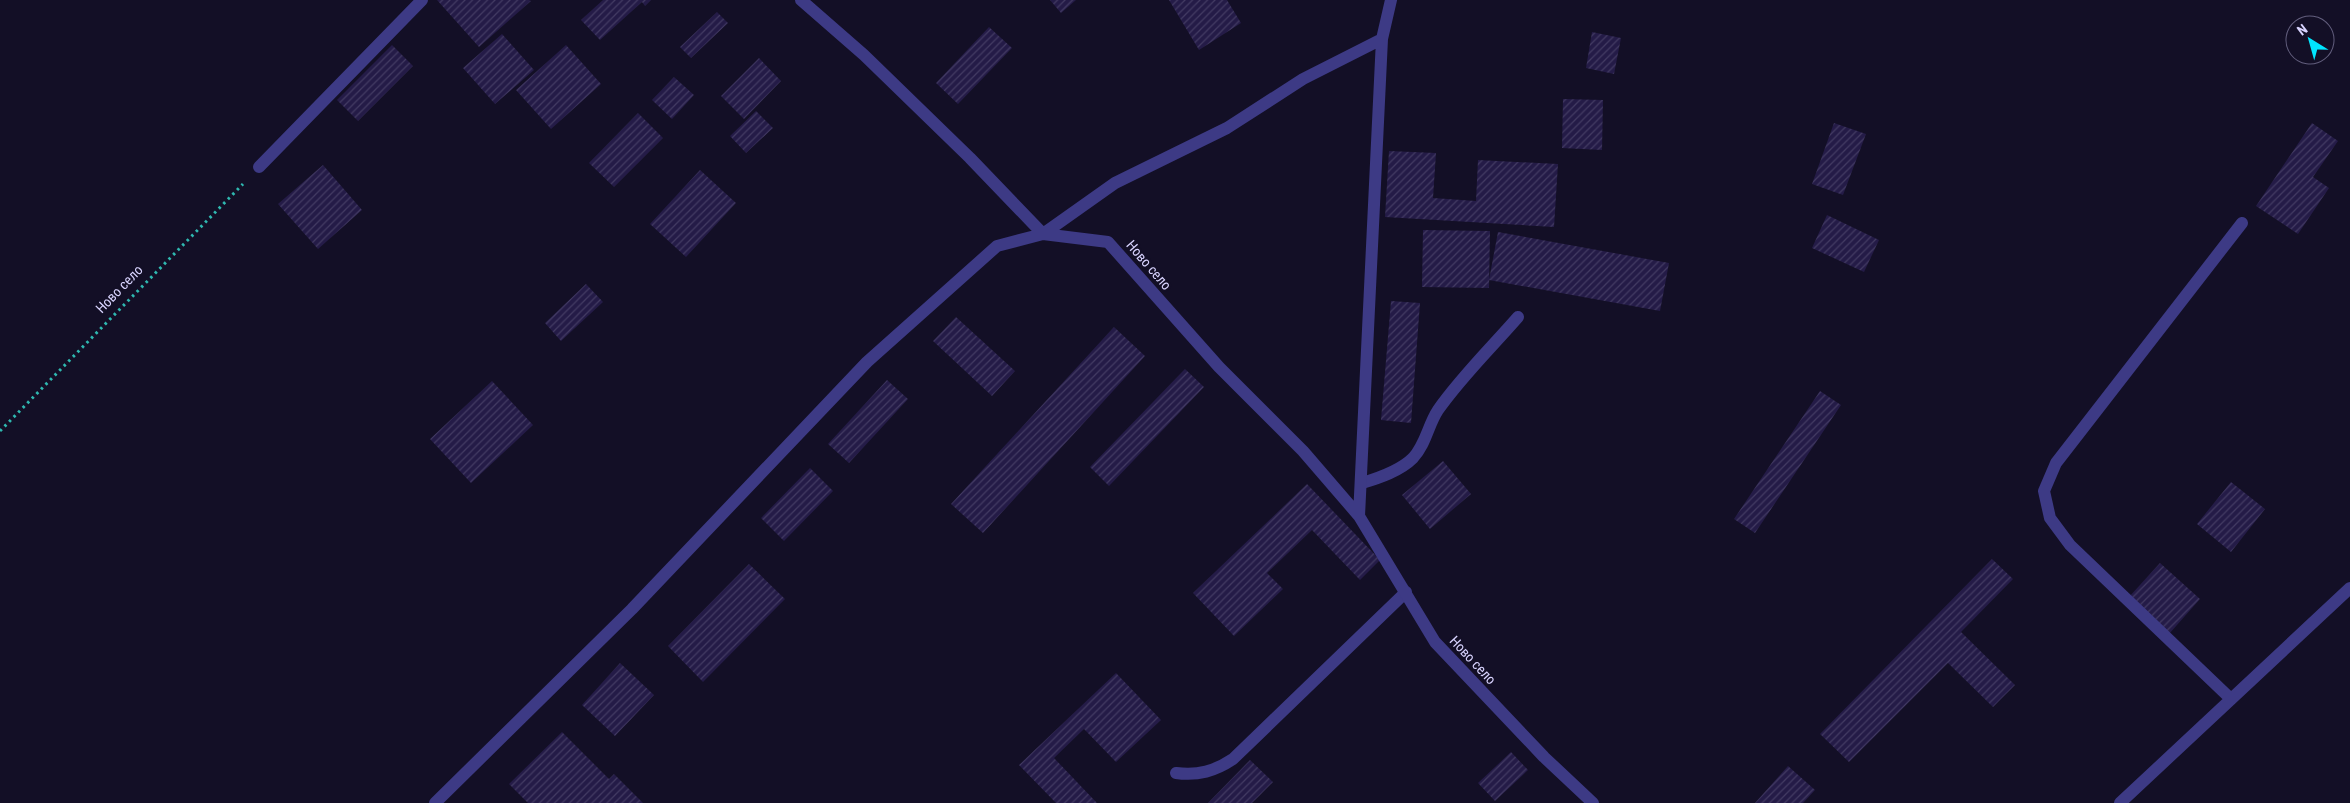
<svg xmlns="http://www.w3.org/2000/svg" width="2350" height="803" font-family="'Roboto Condensed',sans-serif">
  <defs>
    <pattern id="building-hatch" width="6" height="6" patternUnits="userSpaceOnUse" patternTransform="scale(1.25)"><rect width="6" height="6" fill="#241b47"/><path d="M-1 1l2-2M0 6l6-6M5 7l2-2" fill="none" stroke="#433b63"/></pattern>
  </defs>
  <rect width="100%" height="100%" fill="#130f26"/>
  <!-- building -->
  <path fill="url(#building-hatch)" d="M437 0H529L531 1 479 47Z
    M603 0H651L645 6 642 2 600 40 581 20Z
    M1050 0H1076L1061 13Z
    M1169 0H1227L1241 23 1199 50Z
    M717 12 728 23 691 58 680 47Z
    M989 27 1012 48 958 104 936 83Z
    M1592 32 1621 38 1614 74 1586 68Z
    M502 34 534 70 495 104 463 68Z
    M392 45 413 66 358 121 337 100Z
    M566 45 601 84 551 129 516 90Z
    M759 58 781 81 744 119 721 96Z
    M674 77 694 95 672 119 652 100Z
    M1563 99 1603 100 1602 150 1562 148Z
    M756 111 773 128 746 153 730 136Z
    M638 113 663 138 614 187 589 163Z
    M1834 123 1866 134 1843 195 1812 184Z
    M2312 123 2338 141 2313 177 2329 188 2298 234 2256 206Z
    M1389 151 1436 153 1433 198 1476 201 1478 160 1558 164 1554 227 1385 217Z
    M323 165 362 210 318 249 278 204Z
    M700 170 736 203 686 257 650 224Z
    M1827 215 1879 240 1864 272 1812 248Z
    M1423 230 1490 231 1489 288 1422 287Z
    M1498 232 1669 263 1660 311 1489 280Z
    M586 284 603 302 561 341 545 323Z
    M1391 301 1420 303 1411 423 1381 420Z
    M956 317 1015 371 992 396 933 341Z
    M1114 327 1145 356 983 533 951 504Z
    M1185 369 1204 387 1109 486 1090 467Z
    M887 380 908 399 849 463 828 444Z
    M492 381 533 425 471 483 430 439Z
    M1820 391 1841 405 1755 533 1734 519Z
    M1443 461 1471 494 1430 529 1402 495Z
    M810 468 833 491 784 541 761 518Z
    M2231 482 2265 509 2231 552 2197 524Z
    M1307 484 1380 560 1360 580 1312 530 1267 573 1283 589 1234 636 1193 593Z
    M1992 559 2013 579 1961 632 2015 685 1993 707 1948 663 1849 762 1820 734Z
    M2160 563 2200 599 2169 634 2129 597Z
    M749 564 785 599 703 682 668 646Z
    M620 663 654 695 615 736 582 705Z
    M1116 673 1161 720 1116 762 1084 729 1054 758 1097 803H1056L1019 765Z
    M562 732 609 779 614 774 643 803H528L509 784Z
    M1511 752 1528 770 1495 801 1478 783Z
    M1250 760 1273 782 1252 803H1208Z
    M1788 766 1815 790 1803 803H1755Z"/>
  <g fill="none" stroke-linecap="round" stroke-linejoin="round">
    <!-- path -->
    <path stroke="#2fb8b0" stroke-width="3" stroke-dasharray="2.5 4" stroke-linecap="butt" d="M0 431 243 184"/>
    <!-- lane -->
    <path stroke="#3d3a85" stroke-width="12" d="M1362 483C1379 478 1400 471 1413 458 1426 444 1428 425 1438 410 1461 377 1491 348 1518 317
      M1176 773C1198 776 1215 771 1233 759L1406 592"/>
    <!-- street -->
    <path stroke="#3d3a85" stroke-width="12" d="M801 0 864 55 970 158 1043 234 1108 242 1219 367 1303 451 1359 516 1435 642 1544 757 1593 803
      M259 167 422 0
      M1359 516 1382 39 1391 0
      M2231 699 2070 545 2050 518 2044 491 2056 463 2242 223
      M435 803 632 609 867 362 997 246 1043 234 1115 183 1227 128 1303 79 1382 39
      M2120 803 2350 588"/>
  </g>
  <g text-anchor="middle" stroke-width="4.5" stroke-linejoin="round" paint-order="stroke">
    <!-- street labels -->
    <g font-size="14" fill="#d9d4ff" stroke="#130f26">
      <text transform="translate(1149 265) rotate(49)" y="5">Ново село</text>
      <text transform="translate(119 289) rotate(-46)" y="5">Ново село</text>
      <text transform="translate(1473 660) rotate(47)" y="5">Ново село</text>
    </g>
  </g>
  <!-- north arrow -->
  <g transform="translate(2310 40) rotate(323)"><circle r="24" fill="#130f26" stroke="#625e7d"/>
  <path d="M0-4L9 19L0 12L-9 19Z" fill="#00e5ff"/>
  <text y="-8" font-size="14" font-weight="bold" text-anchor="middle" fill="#d9d4ff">N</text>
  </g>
</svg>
